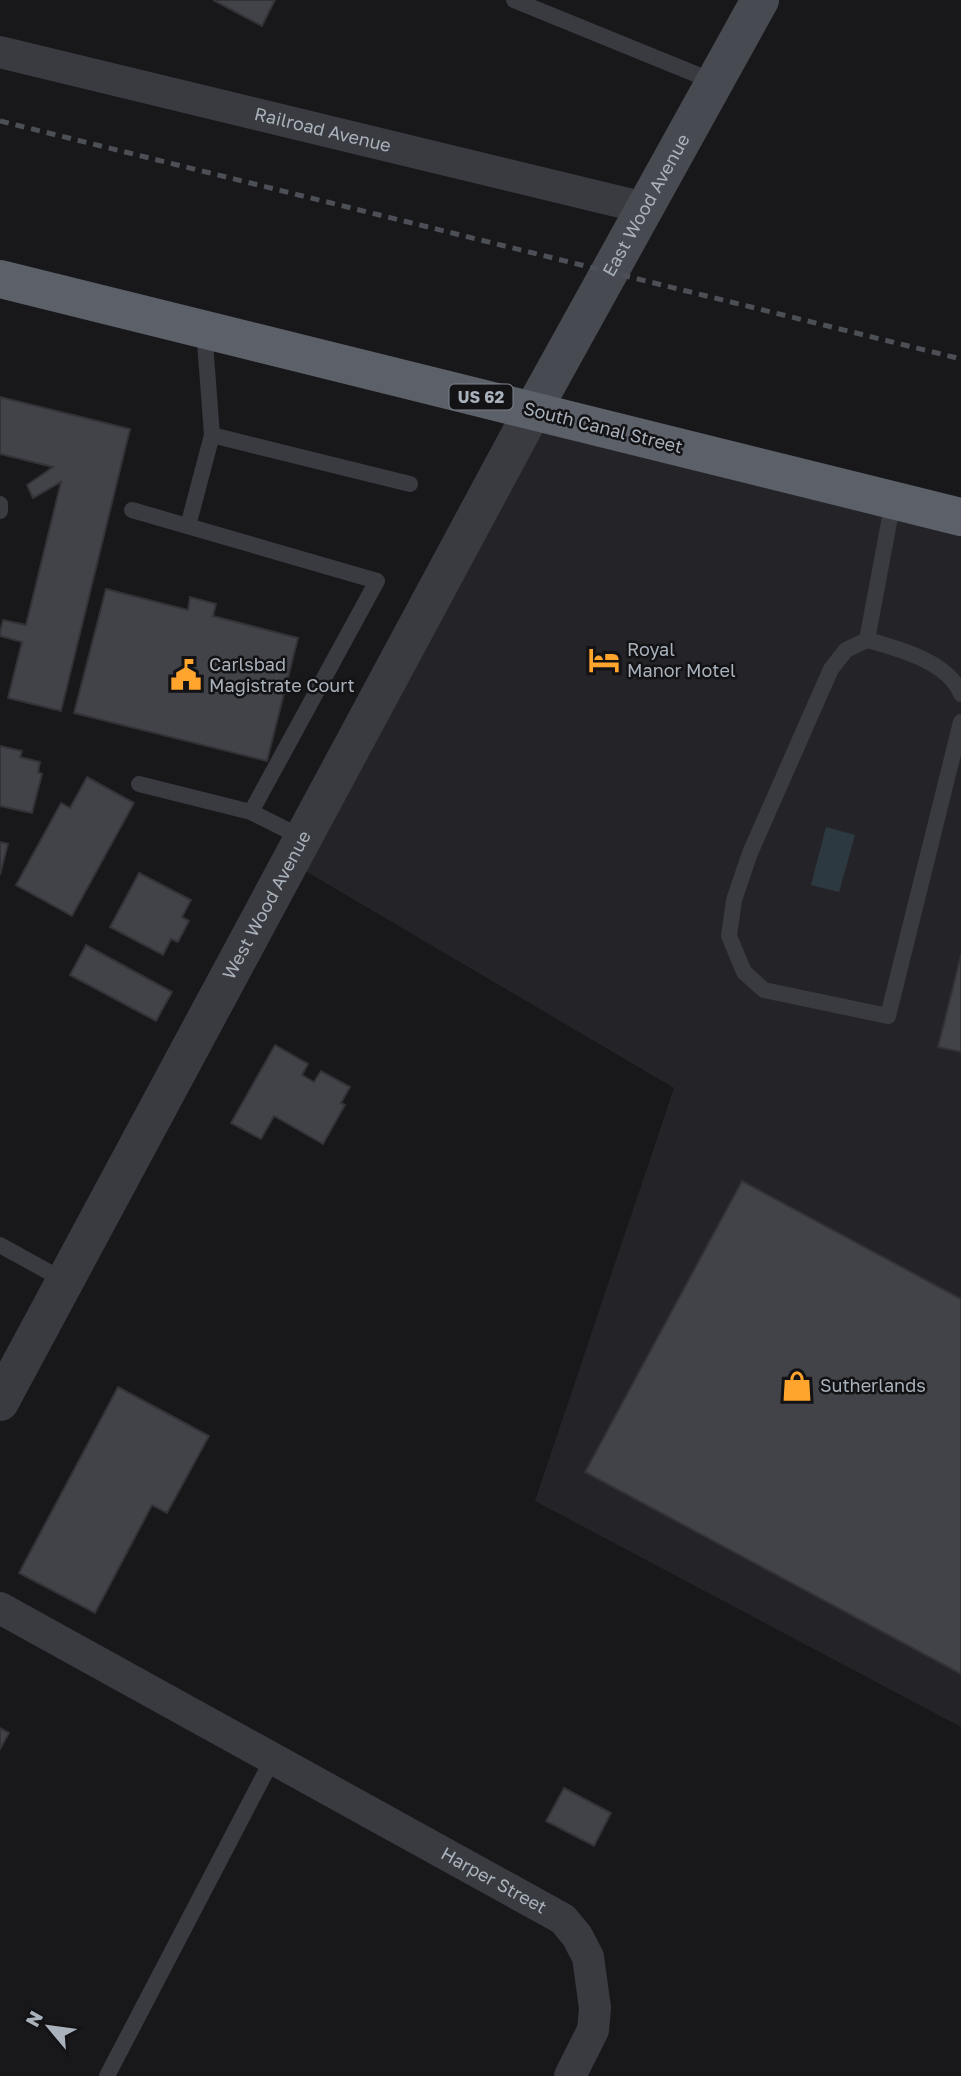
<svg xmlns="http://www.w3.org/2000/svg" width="961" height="2076" font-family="'Golos Text',sans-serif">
  <rect width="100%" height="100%" fill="#18181b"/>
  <!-- built -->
  <path fill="#242428" d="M533 410 961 517V1727L535 1501 674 1088 290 862Z"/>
  <!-- water -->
  <path fill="#2d3940" d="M826 827 855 835 839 892 811 885Z"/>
  <!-- building -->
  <path fill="#424348" stroke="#323237" stroke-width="2" d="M213 0H275L262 26Z
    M0 397 130 429 61 711 8 698 22 642 0 636V632L3 620 26 625 61 482 33 498 27 485 53 467 0 454Z
    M106 589 188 610 190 597 216 604 213 616 298 638 267 761 74 713Z
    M0 746 22 751 20 757 40 762 38 772 42 774 32 813 0 806Z
    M87 777 134 803 72 916 16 885 61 803 70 808Z
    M0 842 8 844 0 875Z
    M139 873 191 900 182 917 189 921 178 942 171 939 163 955 110 927Z
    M86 945 172 992 156 1021 70 975Z
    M961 955V1052L938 1047Z
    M275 1045 308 1064 302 1075 314 1082 321 1071 350 1087 341 1103 345 1105 323 1144 274 1116 261 1139 231 1123Z
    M742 1181 961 1299V1674L585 1472Z
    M118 1387 209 1436 167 1513 152 1505 95 1613 19 1573Z
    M0 1728 9 1733 0 1749Z
    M564 1788 611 1813 594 1846 546 1821Z"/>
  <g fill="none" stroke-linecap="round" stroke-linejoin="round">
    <!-- service -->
    <path stroke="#393b40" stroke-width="16" d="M514 0 715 82
      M212 435 410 484
      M0 504V511
      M132 510 377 581 251 812
      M188 526 212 435 204 329
      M867 640 893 501
      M961 694C949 662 897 648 867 640L846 650 831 669 750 853 734 900 729 936 744 972 764 990 888 1016 961 722
      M139 784 251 812 303 838
      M0 1245 65 1281
      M107 2076 272 1760"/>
    <!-- minor -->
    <g stroke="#393b40" stroke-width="32">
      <path id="s1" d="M0 52 645 208"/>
      <path id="s2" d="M0 1608 563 1919 577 1936 588 1957 595 2008 593 2030 570 2076"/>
    </g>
    <!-- tertiary -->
    <path stroke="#393b40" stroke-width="38" id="s3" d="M0 1402 533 410"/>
    <!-- secondary -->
    <path stroke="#474a50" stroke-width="38" id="s4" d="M533 410 760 0"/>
    <!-- trunk -->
    <path stroke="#5c6068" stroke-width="38" d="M0 279 961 517"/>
    <!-- rail -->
    <path stroke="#4c4f55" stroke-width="5" stroke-dasharray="9 7" stroke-linecap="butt" d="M0 121 961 359"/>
  </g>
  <!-- icons -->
  <defs>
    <symbol id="hotel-bare" viewBox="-9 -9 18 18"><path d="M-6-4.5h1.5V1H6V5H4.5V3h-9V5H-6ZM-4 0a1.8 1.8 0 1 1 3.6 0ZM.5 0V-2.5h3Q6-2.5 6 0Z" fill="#ffa42c" stroke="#131316" stroke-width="2.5" paint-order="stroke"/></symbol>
    <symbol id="civic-bare" viewBox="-9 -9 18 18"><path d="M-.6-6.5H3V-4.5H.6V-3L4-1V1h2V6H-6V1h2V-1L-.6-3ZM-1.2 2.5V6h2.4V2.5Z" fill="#ffa42c" stroke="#131316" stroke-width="2.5" paint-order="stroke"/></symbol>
    <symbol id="shop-bare" viewBox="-9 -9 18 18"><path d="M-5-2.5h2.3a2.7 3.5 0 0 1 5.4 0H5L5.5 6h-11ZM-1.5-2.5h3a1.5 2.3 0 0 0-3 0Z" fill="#ffa42c" stroke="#131316" stroke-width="2.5" paint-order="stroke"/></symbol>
  </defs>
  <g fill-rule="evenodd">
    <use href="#hotel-bare" x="582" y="638" width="44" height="44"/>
    <use href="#civic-bare" x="164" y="653" width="44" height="44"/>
    <use href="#shop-bare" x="775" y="1364" width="44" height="44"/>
  </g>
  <g text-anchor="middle" stroke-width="5" stroke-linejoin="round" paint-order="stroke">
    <!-- shield labels -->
    <rect fill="#131316" stroke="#7c828a" stroke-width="2" x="449.5" y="384.5" width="63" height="25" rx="5"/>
    <g font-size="16" font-weight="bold" fill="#a9b1bb">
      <text x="481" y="403">US 62</text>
    </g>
    <!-- street labels -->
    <g font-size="18" fill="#a9b1bb" stroke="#131316">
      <text dy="6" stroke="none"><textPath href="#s1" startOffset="332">Railroad Avenue</textPath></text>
      <text dy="6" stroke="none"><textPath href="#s4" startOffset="234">East Wood Avenue</textPath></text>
      <text transform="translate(603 428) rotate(14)" y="6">South Canal Street</text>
      <text dy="6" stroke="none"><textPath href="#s3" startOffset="564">West Wood Avenue</textPath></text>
      <text dy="6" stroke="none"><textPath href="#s2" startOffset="564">Harper Street</textPath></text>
    </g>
    <!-- poi labels -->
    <g font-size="18" fill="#a9b1bb" stroke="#131316" text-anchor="start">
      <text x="627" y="656">Royal<tspan x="627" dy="21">Manor Motel</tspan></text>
      <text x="209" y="671">Carlsbad<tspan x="209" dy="21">Magistrate Court</tspan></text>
      <text x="820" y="1392">Sutherlands</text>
    </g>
  </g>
  <!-- north arrow -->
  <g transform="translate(49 2027) rotate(299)" stroke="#131316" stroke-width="5" paint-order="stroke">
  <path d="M0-5L12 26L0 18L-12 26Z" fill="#a9b1bb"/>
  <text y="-10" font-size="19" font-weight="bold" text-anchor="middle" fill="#a9b1bb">N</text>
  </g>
</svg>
